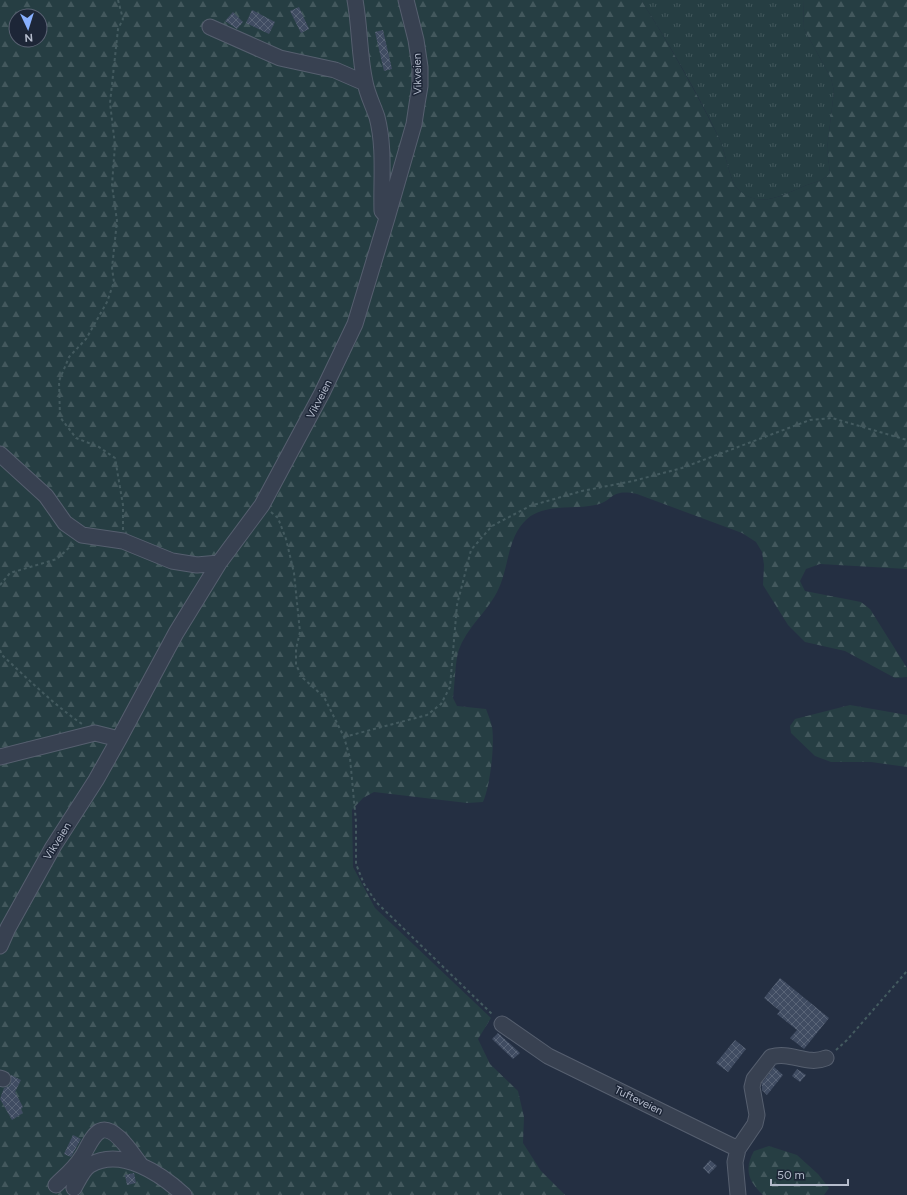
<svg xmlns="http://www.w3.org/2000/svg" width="907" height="1195" font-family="Figtree,sans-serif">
  <defs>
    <pattern id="grass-tufts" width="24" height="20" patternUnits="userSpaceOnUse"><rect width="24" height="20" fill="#263e43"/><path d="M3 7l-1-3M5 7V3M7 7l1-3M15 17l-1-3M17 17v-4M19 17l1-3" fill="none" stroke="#43585d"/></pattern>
    <pattern id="forest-firs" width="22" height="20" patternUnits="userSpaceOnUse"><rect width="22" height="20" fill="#263e43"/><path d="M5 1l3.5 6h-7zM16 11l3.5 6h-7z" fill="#43585d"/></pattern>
    <pattern id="building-cross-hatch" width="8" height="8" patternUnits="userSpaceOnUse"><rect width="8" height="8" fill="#404c62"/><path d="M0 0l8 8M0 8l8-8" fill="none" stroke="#596477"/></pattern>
  </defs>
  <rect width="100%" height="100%" fill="#242f42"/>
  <!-- grass -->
  <path fill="url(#grass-tufts)" d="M641 0H803L804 29 831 78 834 91 827 149 830 173C822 182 817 181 807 185 784 194 758 211 737 188 730 181 725 151 720 140 697 92 670 45 641 0Z"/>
  <!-- forest -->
  <path fill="url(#forest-firs)" fill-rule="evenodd" d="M0 0H641C670 45 696 92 720 140 725 151 730 181 737 188 759 211 784 194 807 185 817 181 822 182 830 173L827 149 834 91 831 78 804 29 803 0H907V569L820 564 806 569 800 581 805 591 861 602 870 609 907 668V677L895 678 845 651 805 642 788 625 763 585 764 565 762 552 756 542 742 533 637 494C609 488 615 501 595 505 574 510 545 503 527 519 509 535 509 561 501 583 492 608 470 623 460 647 455 657 455 685 453 698L457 706 486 709C488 715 491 721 492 727 495 744 490 787 483 802L467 803 374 792 363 798 352 810 353 867 375 908 491 1018 478 1039 490 1064 518 1091 524 1117 523 1143 541 1171 565 1195H0ZM16 16H40V40H16Z
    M850 705 907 715V767L871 762H831L815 756 791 733 790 726 795 719Z
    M769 1146 797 1155 818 1174 829 1188 824 1195H763C748 1181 744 1169 754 1151Z"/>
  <!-- building -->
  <path fill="url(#building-cross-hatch)" d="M299 7 309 29 301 33 290 11Z
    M252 10 275 22 269 34 246 23Z
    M233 12 243 22 237 29 225 21Z
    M383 30 392 69 384 71 375 32Z
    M780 978 829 1018 804 1049 790 1038 797 1030 777 1014 780 1011 764 998Z
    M498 1033 520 1053 513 1059 492 1039Z
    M735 1040 746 1049 728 1072 716 1063Z
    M774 1067 783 1075 767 1095 762 1090V1083Z
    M797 1069 806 1075 800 1082 792 1076Z
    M11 1075 21 1080 15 1092 23 1107 21 1109 23 1113 12 1120 0 1099 4 1088 9 1086 11 1082Z
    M73 1135 81 1139 71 1157 64 1154Z
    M710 1160 717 1166 709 1174 703 1168Z
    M134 1173 136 1183 127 1185 125 1175Z"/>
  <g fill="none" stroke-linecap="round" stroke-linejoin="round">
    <defs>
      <path id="minor" d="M355 0C360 27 359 55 365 82 367 94 373 105 377 117 385 148 381 180 382 211L387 217
        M210 27 280 58 335 70 365 83
        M0 454 46 496 65 523 82 535 123 541 172 561 197 565 219 563
        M0 757 95 733 119 739
        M0 946 8 928 53 847 96 780 119 739 176 633 219 563 262 505 322 393 355 324 387 218 414 124 417 104 420 86V67L416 40 406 0
        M502 1024 548 1056 738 1149 735 1162 738 1195
        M0 1078 3 1079
        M738 1149 755 1124 757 1115 752 1087 754 1079 771 1057C791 1051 807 1066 826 1058
        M56 1185C64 1177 75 1168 81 1158 87 1150 91 1136 100 1131 114 1124 133 1155 140 1164
        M74 1188C78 1181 83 1169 90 1165 122 1147 161 1174 184 1195"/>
    </defs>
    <!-- minor casing -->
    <use href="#minor" stroke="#565f6f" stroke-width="17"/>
    <!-- path -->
    <path stroke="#445b60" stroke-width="2" stroke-dasharray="3 3" stroke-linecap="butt" d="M118 0 123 19 118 29 110 103 115 145 112 185 117 221 112 268 114 282 107 302 86 339 69 357 59 381 60 417 76 438 99 447 115 458 123 505V530
      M271 512 278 518 286 539 294 573 300 632 296 649V665L303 678 324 697 344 737 350 758 356 822V864L364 884 376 902 493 1015
      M0 585 10 573 57 559 74 543
      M0 650 2 655C28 679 53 704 82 724
      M344 737 427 715 441 704 450 687 457 605 471 550 492 526 530 506 582 491 633 481 682 468 810 420 832 418 907 440
      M836 1050 847 1040 907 971"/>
    <!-- minor -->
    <use href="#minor" stroke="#384151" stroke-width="15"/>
  </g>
  <g text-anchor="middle" stroke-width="3" stroke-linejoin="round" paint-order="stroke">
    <!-- street labels -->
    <g font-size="11" fill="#b5bccc" stroke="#1d2637">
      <text transform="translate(417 74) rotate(-91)" y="4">Vikveien</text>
      <text transform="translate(319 399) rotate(-63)" y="4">Vikveien</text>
      <text transform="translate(57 841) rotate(-58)" y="4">Vikveien</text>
      <text transform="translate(639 1100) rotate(26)" y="4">Tufteveien</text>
    </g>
  </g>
  <!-- north arrow -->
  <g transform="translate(28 28) rotate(176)"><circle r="19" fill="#1d2637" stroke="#5a6273"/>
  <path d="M0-3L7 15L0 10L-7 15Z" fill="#88affe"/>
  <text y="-6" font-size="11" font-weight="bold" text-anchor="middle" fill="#b5bccc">N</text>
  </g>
  <!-- scale -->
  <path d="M771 1179v6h77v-6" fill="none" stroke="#b5bccc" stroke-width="2"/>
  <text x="777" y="1179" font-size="12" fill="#b5bccc" stroke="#1d2637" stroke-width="3" paint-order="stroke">50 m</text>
</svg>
